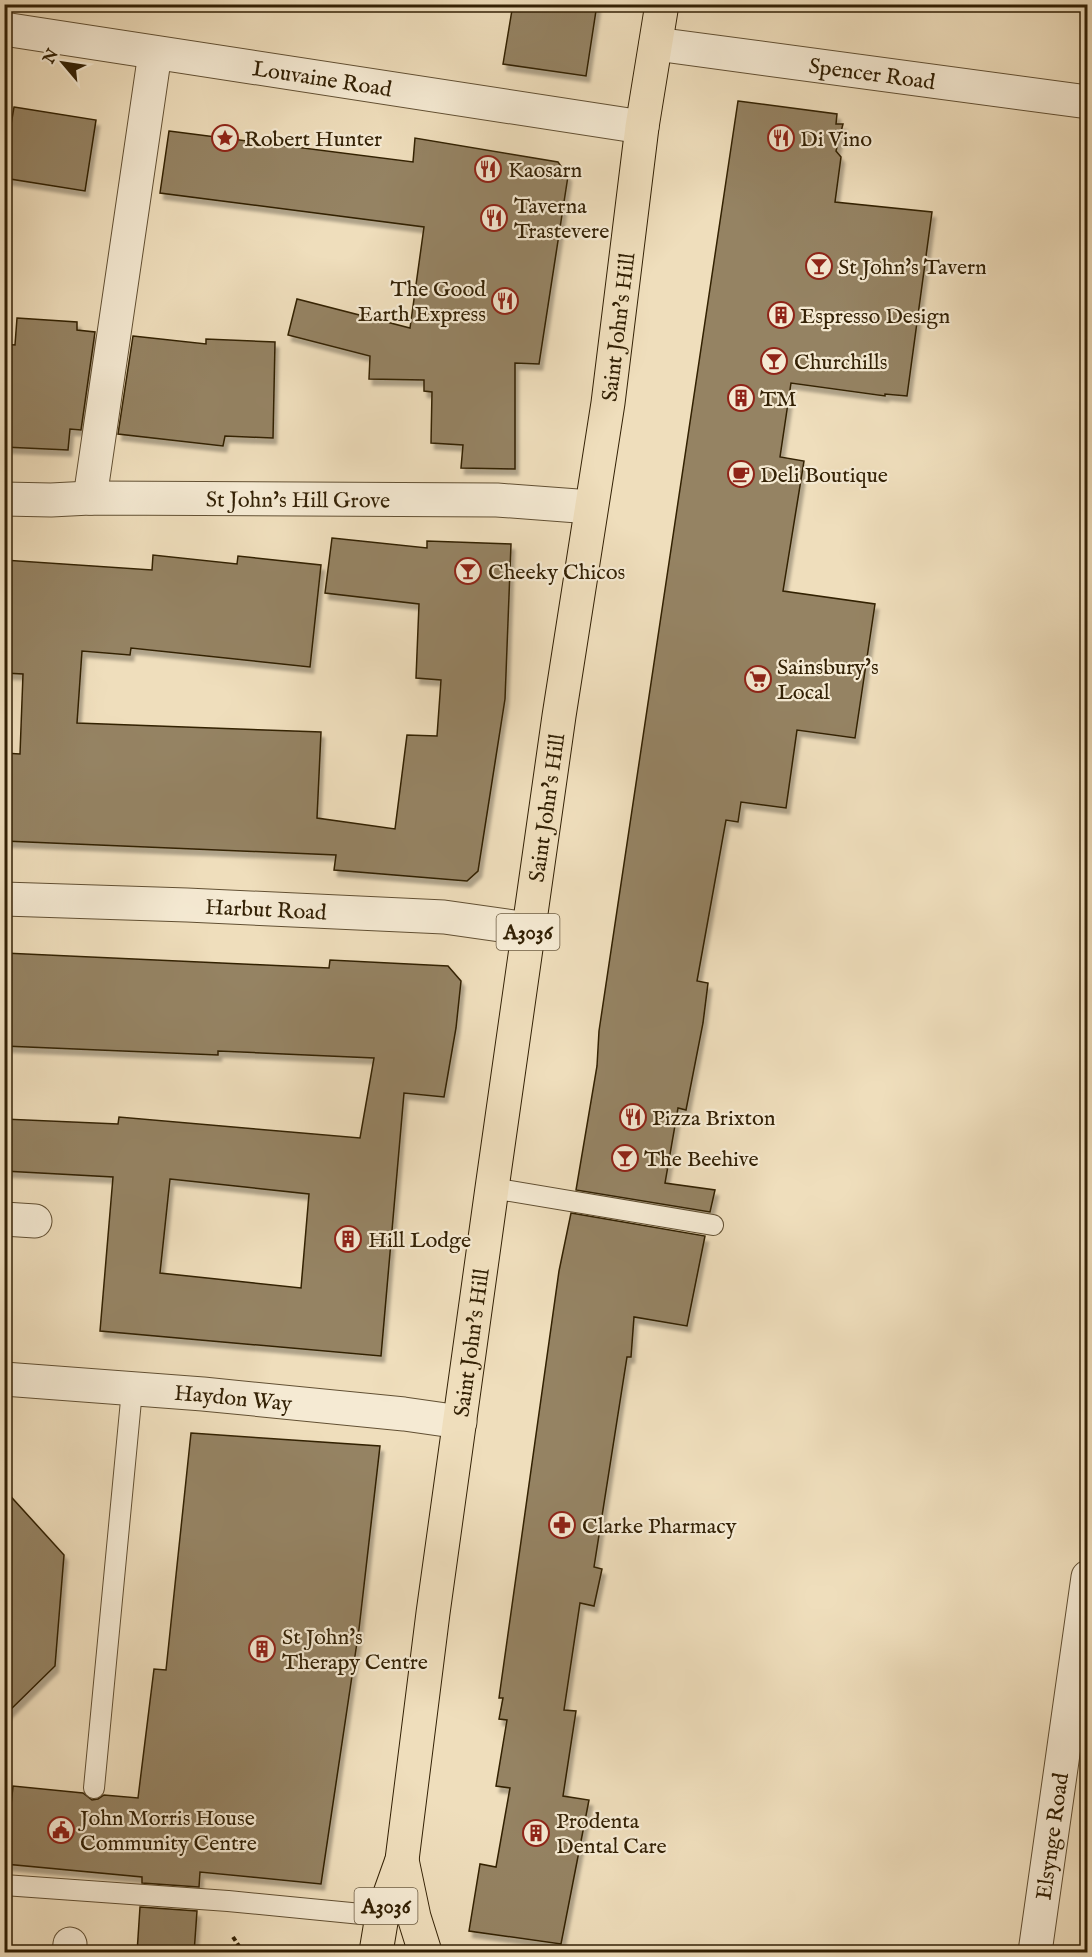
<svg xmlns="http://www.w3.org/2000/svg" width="1092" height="1957" font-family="'IM FELL English',serif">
  <defs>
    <filter id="shadow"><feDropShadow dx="3.5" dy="6" stdDeviation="1.5" flood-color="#0004"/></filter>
  </defs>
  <rect width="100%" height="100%" fill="#efdebc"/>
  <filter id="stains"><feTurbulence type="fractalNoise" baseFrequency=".00333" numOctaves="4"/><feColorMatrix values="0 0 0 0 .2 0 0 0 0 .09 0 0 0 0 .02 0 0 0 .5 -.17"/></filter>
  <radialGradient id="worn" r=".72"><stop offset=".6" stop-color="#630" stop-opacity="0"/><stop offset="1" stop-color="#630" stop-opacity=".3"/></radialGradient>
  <!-- building -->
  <path fill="#958364" stroke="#332105" stroke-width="1.5" fill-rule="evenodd" filter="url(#shadow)" d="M513 4H597L586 76 503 64Z
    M738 101 837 114 836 124H843L836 151 841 157 835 202 932 212 907 396 885 394V396L791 383 780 457 804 461 783 591 875 604 855 738 797 730 786 808 741 802 738 822 726 820 697 981 708 983 703 1023 686 1110 678 1108 665 1183 715 1190 710 1212 576 1190 597 1066 599 1031Z
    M14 107 96 120 85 191 4 178V166Z
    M169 131 413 162 415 138 558 162 568 176 539 364 515 363V469L461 468 463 445 431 443 432 392 424 391V380L369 379 370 356 288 335 297 299 410 328 424 227 160 193Z
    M17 318 77 322V330L95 332 81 430 70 429 68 450 4 447V344L15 345Z
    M133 336 206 344V339L275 342 273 438 225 436 223 446 118 434Z
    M332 538 427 548V541L511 544 505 699 478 871 467 881 334 870 336 855 4 841V753L20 754 23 674 4 673V560L152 570 153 555 237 564 238 556 321 565 310 667 131 648 130 655 82 651 77 723 321 732 317 818 395 829 407 735 437 736 441 680 416 678 419 604 325 593Z
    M4 953 329 968 330 960 448 966 461 981 456 1028 444 1097 404 1093 381 1356 100 1331 113 1177 4 1171V1119L118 1124 119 1117 360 1138 374 1058 218 1051V1055L4 1046ZM170 1179 309 1194 301 1288 160 1273Z
    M571 1213 705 1236 687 1326 634 1317 631 1357H627L594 1567 602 1569 594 1606 580 1603 564 1710 576 1711 563 1796 589 1800 561 1944 469 1931 480 1864 496 1867 510 1788 496 1786 507 1720 499 1719 503 1698H499L559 1271Z
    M191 1433 380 1446 359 1629 321 1884 200 1872 199 1887 142 1883V1877L5 1864 13 1786 83 1793 92 1800 98 1799 104 1795 138 1798 154 1669 166 1670Z
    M4 1489 64 1555 55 1666 4 1716Z
    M140 1907 197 1911 194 1953H137Z"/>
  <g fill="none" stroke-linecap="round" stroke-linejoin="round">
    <defs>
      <path id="lane" d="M492 1188 713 1225
        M94 1788 132 1390
        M4 1885 228 1901 382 1916"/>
      <g id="street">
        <path id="s1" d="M4 29 642 127"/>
        <path id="s2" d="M656 44 1088 102"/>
        <path d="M90 498 155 53"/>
        <path id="s3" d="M4 499 51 500 90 498 497 500 591 507"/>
        <path id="s4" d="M4 899 187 905 444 917 528 929"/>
        <path d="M4 1219 35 1221"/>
        <path id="s5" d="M4 1379 203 1394 404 1414 460 1422"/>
        <path d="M69 1952 70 1944"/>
        <path id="s6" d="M1035 1952 1088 1577"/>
      </g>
      <g id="primary">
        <path d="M402 1860 414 1917 425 1952"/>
        <path id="s7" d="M376 1952 382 1916 402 1860 433 1613 492 1188 559 716 608 403 642 127 662 4"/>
      </g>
    </defs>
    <!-- lane casing -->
    <use href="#lane" stroke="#625033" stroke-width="22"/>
    <!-- street casing -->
    <use href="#street" stroke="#625033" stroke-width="35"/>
    <!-- primary casing -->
    <use href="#primary" stroke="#332105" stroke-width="35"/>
    <!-- path -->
    <path stroke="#332105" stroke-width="4" stroke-dasharray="4.5 3" stroke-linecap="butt" d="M233 1937 243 1952"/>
    <!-- lane -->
    <use href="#lane" stroke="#f5ead3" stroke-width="20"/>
    <!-- street -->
    <use href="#street" stroke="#f5ead3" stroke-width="33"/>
    <!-- primary -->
    <use href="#primary" stroke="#efdebc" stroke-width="33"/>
  </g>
  <!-- icons -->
  <defs>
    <symbol id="sight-ring" viewBox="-11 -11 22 22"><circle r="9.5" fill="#f5ead3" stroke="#8f2418" stroke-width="1.5"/><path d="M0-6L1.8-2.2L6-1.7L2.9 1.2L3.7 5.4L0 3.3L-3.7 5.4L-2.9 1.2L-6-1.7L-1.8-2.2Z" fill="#8f2418"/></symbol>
    <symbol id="restaurant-ring" viewBox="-11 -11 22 22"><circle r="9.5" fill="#f5ead3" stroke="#8f2418" stroke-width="1.5"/><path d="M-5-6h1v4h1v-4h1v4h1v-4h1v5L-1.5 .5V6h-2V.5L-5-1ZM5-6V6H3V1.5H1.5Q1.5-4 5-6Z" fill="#8f2418"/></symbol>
    <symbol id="bar-ring" viewBox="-11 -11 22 22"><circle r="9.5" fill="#f5ead3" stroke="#8f2418" stroke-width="1.5"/><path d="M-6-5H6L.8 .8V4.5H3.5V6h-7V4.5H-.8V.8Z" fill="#8f2418"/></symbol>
    <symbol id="building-ring" viewBox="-11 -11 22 22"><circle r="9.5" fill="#f5ead3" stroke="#8f2418" stroke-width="1.5"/><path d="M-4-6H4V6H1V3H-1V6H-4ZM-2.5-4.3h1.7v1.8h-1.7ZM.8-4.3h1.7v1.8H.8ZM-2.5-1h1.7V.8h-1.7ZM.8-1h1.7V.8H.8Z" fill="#8f2418"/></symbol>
    <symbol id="cafe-ring" viewBox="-11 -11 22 22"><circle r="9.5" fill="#f5ead3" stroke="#8f2418" stroke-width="1.5"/><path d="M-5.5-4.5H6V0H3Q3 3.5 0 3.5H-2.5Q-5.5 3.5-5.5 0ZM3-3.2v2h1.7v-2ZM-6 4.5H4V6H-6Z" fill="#8f2418"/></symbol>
    <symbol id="supermarket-ring" viewBox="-11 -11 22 22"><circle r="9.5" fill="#f5ead3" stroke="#8f2418" stroke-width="1.5"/><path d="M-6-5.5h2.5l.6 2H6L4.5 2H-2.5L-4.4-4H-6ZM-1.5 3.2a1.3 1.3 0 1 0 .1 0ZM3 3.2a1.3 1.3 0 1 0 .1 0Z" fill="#8f2418"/></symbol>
    <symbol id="pharmacy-ring" viewBox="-11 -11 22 22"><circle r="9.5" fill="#f5ead3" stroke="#8f2418" stroke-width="1.5"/><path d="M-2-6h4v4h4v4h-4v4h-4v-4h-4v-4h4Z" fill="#8f2418"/></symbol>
    <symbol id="civic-ring" viewBox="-11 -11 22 22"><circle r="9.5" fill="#f5ead3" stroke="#8f2418" stroke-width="1.5"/><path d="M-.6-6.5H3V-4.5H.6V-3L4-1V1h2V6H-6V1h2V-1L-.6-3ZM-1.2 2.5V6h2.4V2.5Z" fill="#8f2418"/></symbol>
  </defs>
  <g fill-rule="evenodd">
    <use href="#sight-ring" x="210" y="123" width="30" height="30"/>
    <use href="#restaurant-ring" x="766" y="123" width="30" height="30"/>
    <use href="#restaurant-ring" x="473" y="154" width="30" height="30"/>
    <use href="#restaurant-ring" x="479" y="203" width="30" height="30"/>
    <use href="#bar-ring" x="804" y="251" width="30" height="30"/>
    <use href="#restaurant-ring" x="490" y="286" width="30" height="30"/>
    <use href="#building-ring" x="766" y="300" width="30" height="30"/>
    <use href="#bar-ring" x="759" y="346" width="30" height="30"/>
    <use href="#building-ring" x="726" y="383" width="30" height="30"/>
    <use href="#cafe-ring" x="726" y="459" width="30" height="30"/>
    <use href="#bar-ring" x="453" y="556" width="30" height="30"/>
    <use href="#supermarket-ring" x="743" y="664" width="30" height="30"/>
    <use href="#restaurant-ring" x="618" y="1102" width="30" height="30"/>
    <use href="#bar-ring" x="610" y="1143" width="30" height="30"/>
    <use href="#building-ring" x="333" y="1224" width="30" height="30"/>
    <use href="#pharmacy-ring" x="547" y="1510" width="30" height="30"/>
    <use href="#building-ring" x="247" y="1634" width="30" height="30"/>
    <use href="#civic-ring" x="46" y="1815" width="30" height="30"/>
    <use href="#building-ring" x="521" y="1818" width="30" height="30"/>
  </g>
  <g text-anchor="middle" stroke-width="4.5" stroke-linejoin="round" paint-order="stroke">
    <!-- shield labels -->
    <g fill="#f5ead3" stroke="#6d5d43" stroke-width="1.5">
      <rect x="496.5" y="914" width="63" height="36" rx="4.5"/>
      <rect x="354.5" y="1888" width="63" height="36" rx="4.5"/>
    </g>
    <g font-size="21" font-weight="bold" fill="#332105">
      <text x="528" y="939">A3036</text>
      <text x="386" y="1913">A3036</text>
    </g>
    <!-- street labels -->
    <g font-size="22" fill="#332105" stroke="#f5ead3">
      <text dy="8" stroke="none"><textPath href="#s2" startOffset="218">Spencer Road</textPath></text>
      <text dy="8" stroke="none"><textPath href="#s1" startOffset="322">Louvaine Road</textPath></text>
      <text dy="8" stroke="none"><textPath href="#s7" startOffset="1644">Saint John's Hill</textPath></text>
      <text dy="8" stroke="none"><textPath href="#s3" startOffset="294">St John's Hill Grove</textPath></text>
      <text dy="8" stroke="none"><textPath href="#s7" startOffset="1158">Saint John's Hill</textPath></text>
      <text dy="8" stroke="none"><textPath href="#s4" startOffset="262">Harbut Road</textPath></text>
      <text dy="8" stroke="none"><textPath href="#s7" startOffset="618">Saint John's Hill</textPath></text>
      <text dy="8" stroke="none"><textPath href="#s5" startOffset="230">Haydon Way</textPath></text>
      <text dy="8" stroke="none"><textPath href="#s6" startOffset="117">Elsynge Road</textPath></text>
    </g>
    <!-- poi labels -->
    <g font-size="22" fill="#332105" stroke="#f5ead3" text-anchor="start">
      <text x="244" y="146">Robert Hunter</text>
      <text x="800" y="146">Di Vino</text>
      <text x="508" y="177">Kaosarn</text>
      <text x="514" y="213">Taverna<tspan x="514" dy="25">Trastevere</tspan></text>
      <text x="838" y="274">St John's Tavern</text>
      <text x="486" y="296" text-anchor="end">The Good<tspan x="486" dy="25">Earth Express</tspan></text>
      <text x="800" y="323">Espresso Design</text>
      <text x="794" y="369">Churchills</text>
      <text x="760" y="406">TM</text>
      <text x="760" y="482">Deli Boutique</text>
      <text x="488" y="579">Cheeky Chicos</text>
      <text x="777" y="674">Sainsbury's<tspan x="777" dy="25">Local</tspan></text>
      <text x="652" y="1125">Pizza Brixton</text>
      <text x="644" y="1166">The Beehive</text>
      <text x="368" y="1247">Hill Lodge</text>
      <text x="582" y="1533">Clarke Pharmacy</text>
      <text x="282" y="1644">St John's<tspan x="282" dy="25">Therapy Centre</tspan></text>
      <text x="80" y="1825">John Morris House<tspan x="80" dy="25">Community Centre</tspan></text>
      <text x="556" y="1828">Prodenta<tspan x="556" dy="25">Dental Care</tspan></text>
    </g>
  </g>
  <!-- margin -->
  <rect width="1092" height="1957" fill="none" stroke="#efdebc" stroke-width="24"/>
  <rect x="6" y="6" width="1080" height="1945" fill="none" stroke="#332105" stroke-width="3"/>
  <rect x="12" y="12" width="1068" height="1933" fill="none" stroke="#332105" stroke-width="1.5"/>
  <!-- north arrow -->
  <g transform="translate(63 63) rotate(299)" stroke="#f5ead3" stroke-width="4.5" paint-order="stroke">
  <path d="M0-4.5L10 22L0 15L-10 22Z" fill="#332105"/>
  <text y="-9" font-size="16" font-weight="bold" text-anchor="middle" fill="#332105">N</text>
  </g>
  <rect width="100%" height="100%" filter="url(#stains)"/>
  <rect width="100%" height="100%" fill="url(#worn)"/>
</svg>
